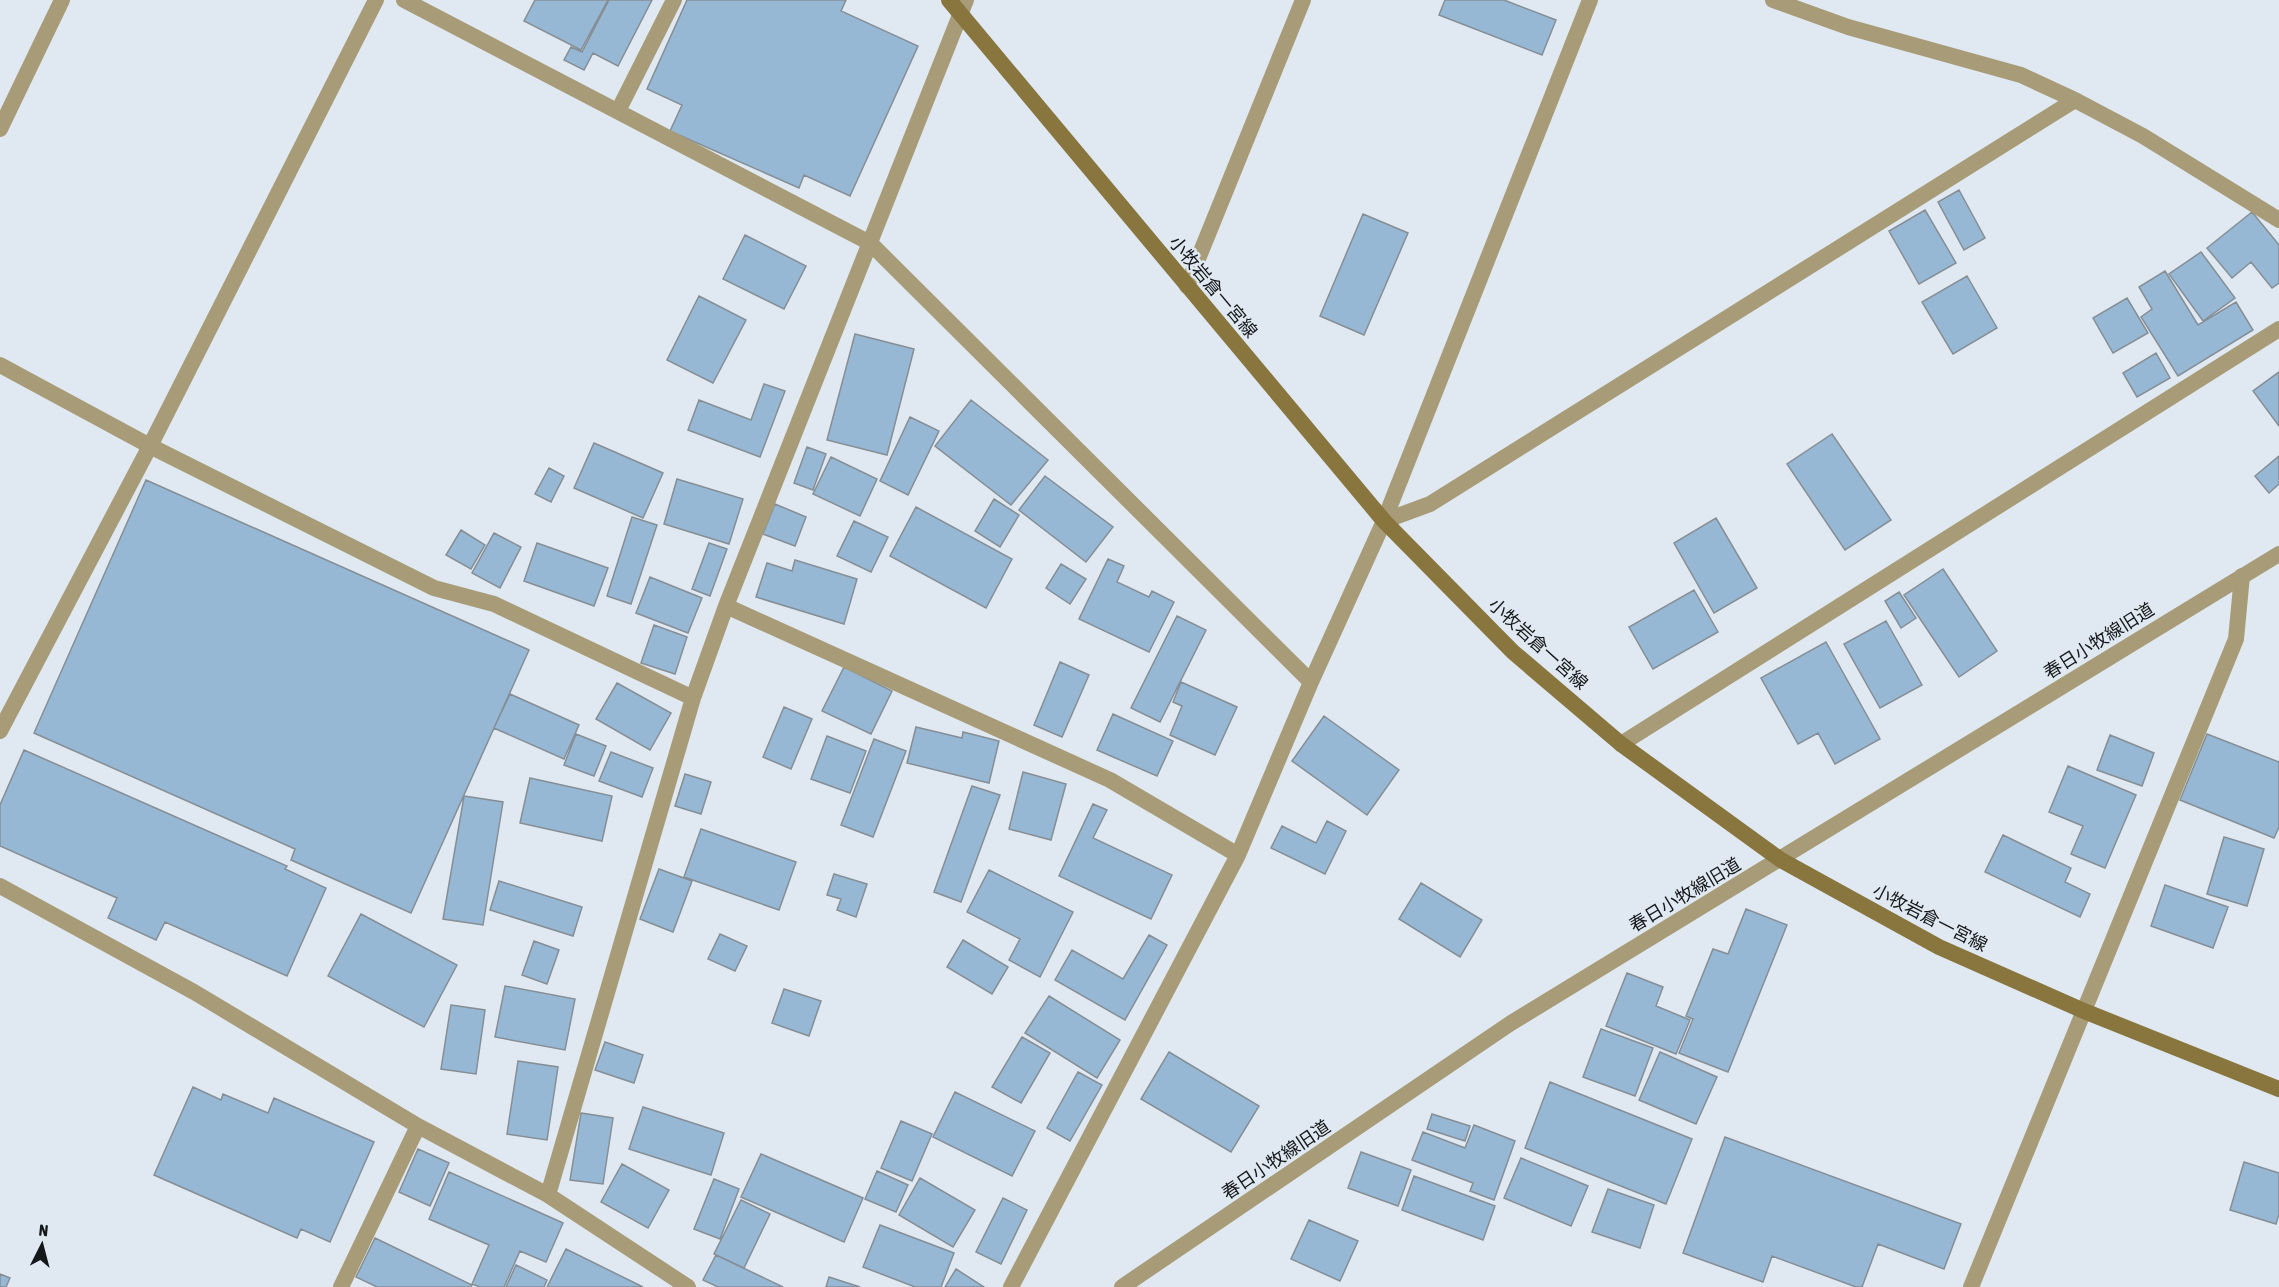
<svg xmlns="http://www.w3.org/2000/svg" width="2279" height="1287" font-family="'Asap Condensed','Noto Sans JP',sans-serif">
  <rect width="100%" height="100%" fill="#e0e9f2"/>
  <!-- building -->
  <path fill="#97b8d5" stroke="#858e95" stroke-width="1.5" d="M535 0H608L581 50 524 21Z
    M609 0H652L618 66 593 53 584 70 564 60 571 47 582 52Z
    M687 0H846L841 11 918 46 850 196 804 175 799 188 670 131 682 105 647 89Z
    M1445 0H1504L1556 20 1542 55 1439 15Z
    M1959 190 1985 238 1964 250 1938 202Z
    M1925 210 1956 263 1919 284 1889 231Z
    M2252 212 2279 245V283L2272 288 2251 262 2232 278 2207 248Z
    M1363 214 1408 233 1364 335 1320 316Z
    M745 235 806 266 784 309 723 279Z
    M2201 252 2235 298 2203 321 2169 274Z
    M2165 271 2198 325 2236 302 2253 330 2178 376 2141 317 2152 309 2139 287Z
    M1967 276 1997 328 1953 354 1922 302Z
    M699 296 746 320 713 383 667 360Z
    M2127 298 2148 333 2113 353 2093 318Z
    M855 334 914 349 887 455 827 440Z
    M2156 353 2170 378 2137 397 2123 373Z
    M2279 372V426L2253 391Z
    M764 384 785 391 760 457 688 430 699 400 751 420Z
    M971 400 1048 460 1011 505 935 446Z
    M910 417 939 431 908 495 880 481Z
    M1832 434 1891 520 1845 550 1787 464Z
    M594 443 663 473 643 518 574 488Z
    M807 447 826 454 813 490 794 483Z
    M2279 456V484L2269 493 2255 476Z
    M831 457 877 479 860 516 813 494Z
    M549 468 564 476 551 502 535 494Z
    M1045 476 1113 527 1086 562 1019 510Z
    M677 479 743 499 729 544 664 524Z
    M146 480 529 650 411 913 291 860 295 849 34 733Z
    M994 499 1019 515 1000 547 975 531Z
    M775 504 806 517 795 546 763 534Z
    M916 507 1012 559 986 608 890 556Z
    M632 517 657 525 631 604 607 596Z
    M1716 518 1757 588 1714 613 1674 543Z
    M854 521 888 537 871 572 837 556Z
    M461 530 485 545 471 569 446 555Z
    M494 533 521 547 500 588 472 573Z
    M537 543 608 568 594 606 524 581Z
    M709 543 727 549 710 596 692 589Z
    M1108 559 1124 566 1117 582 1149 597 1152 591 1174 602 1149 652 1079 619Z
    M795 560 857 579 844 624 756 597 767 563 792 571Z
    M1061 564 1086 579 1070 604 1046 588Z
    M1943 569 1997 651 1959 677 1904 595Z
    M650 577 702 598 688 633 636 613Z
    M1694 590 1718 632 1653 669 1629 627Z
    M1899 592 1916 618 1901 628 1885 601Z
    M1177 616 1206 630 1160 722 1131 708Z
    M1886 621 1922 685 1880 708 1844 644Z
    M654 625 687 637 675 674 641 663Z
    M1826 642 1880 739 1835 764 1818 733 1798 744 1761 678Z
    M1060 662 1089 675 1062 737 1034 725Z
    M844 667 892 691 871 734 822 711Z
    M1181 682 1237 707 1215 755 1170 735 1182 706 1173 702Z
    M617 683 671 713 650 750 596 719Z
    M510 694 579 725 564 759 494 728Z
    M784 707 812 719 791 769 763 757Z
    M1113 714 1173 741 1157 776 1097 750Z
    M1324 716 1399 770 1367 815 1292 761Z
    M916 727 962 738 963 732 999 741 989 783 907 763Z
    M576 734 606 746 594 776 564 765Z
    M2207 734 2279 762V827L2274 838 2180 800Z
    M2110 735 2154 753 2142 786 2097 770Z
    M827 736 866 751 850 793 811 779Z
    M874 739 906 751 873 837 841 825Z
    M24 750 287 866 285 869 326 888 287 976 165 922 156 940 108 918 117 898 0 846V805Z
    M611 752 653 768 642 797 599 781Z
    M2068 766 2136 795 2105 868 2071 854 2083 826 2049 812Z
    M1023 772 1066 784 1051 840 1009 829Z
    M685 774 711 782 701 814 675 806Z
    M530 778 612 796 602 841 520 823Z
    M972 786 1000 795 961 902 934 892Z
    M464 796 503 802 483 925 443 919Z
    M1093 804 1107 810 1093 838 1172 875 1151 919 1059 876Z
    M1327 821 1346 831 1325 874 1271 848 1282 826 1316 843Z
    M701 829 796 862 779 910 684 877Z
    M2003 835 2071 868 2065 882 2090 894 2080 917 1985 872Z
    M2224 837 2264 849 2247 906 2207 894Z
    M659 869 692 881 673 932 640 919Z
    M989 870 1073 912 1040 977 1009 960 1020 939 967 912Z
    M834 874 867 884 856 917 837 910 841 899 827 895Z
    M499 881 582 907 573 936 490 910Z
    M1421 883 1482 920 1460 957 1399 919Z
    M2165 885 2228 907 2213 948 2151 926Z
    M1746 909 1787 925 1728 1072 1679 1053 1693 1019 1686 1016 1713 949 1728 954Z
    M361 914 457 965 424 1027 328 976Z
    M720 934 747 946 735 971 708 959Z
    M1149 935 1167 945 1125 1020 1055 980 1072 950 1123 979Z
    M963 940 1008 967 992 994 947 967Z
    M534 941 559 950 547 984 522 975Z
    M1627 973 1663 987 1656 1006 1690 1020 1676 1054 1606 1026Z
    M505 986 575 999 565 1050 495 1037Z
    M784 989 821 1001 809 1036 772 1023Z
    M1049 996 1120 1040 1097 1078 1025 1033Z
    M451 1005 485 1010 476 1074 441 1069Z
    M1601 1029 1653 1048 1635 1096 1583 1077Z
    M1022 1037 1050 1053 1021 1103 992 1087Z
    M605 1042 643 1055 634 1083 595 1070Z
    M1169 1052 1259 1106 1231 1152 1141 1099Z
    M1660 1052 1717 1077 1696 1124 1639 1100Z
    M518 1061 558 1067 547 1140 507 1134Z
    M1078 1072 1102 1085 1070 1141 1047 1128Z
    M1550 1082 1692 1139 1666 1204 1525 1148Z
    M193 1087 221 1100 223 1094 268 1113 274 1098 374 1142 330 1242 301 1229 297 1238 154 1175Z
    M955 1092 1035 1131 1012 1176 933 1137Z
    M643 1107 724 1133 711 1175 629 1149Z
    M581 1113 613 1118 603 1184 570 1180Z
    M1432 1114 1470 1126 1465 1141 1427 1129Z
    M901 1121 932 1134 912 1181 881 1168Z
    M1474 1125 1515 1141 1494 1200 1470 1191 1473 1183 1412 1160 1423 1132 1465 1148Z
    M1725 1137 1961 1224 1944 1269 1878 1244 1862 1287H1856L1772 1256 1763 1282 1683 1253Z
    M418 1149 449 1163 430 1206 399 1192Z
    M1361 1152 1411 1170 1398 1206 1348 1188Z
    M761 1154 863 1198 844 1242 741 1197Z
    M1521 1158 1588 1186 1571 1226 1504 1198Z
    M2244 1162 2279 1173V1214L2276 1224 2230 1210Z
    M622 1164 669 1190 648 1228 601 1202Z
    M877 1171 908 1185 896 1212 865 1199Z
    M449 1172 563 1223 546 1262 520 1251 504 1287H480L472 1284 489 1245 429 1219Z
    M1414 1176 1495 1206 1483 1240 1402 1210Z
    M920 1178 975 1210 953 1247 899 1215Z
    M714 1179 739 1189 720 1239 694 1229Z
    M1608 1189 1654 1205 1640 1248 1592 1232Z
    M1003 1198 1027 1210 1001 1264 976 1252Z
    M741 1200 770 1214 744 1268 714 1254Z
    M1309 1220 1358 1241 1340 1281 1291 1259Z
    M880 1225 954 1253 941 1287H915L863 1267Z
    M375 1238 472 1285 471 1287H377L356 1277Z
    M566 1249 643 1287H547Z
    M716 1255 783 1287H718L703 1280Z
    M516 1265 547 1280 544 1287H506Z
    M956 1269 984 1287H945Z
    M0 1274 10 1278 6 1287H0Z
    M829 1277 860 1287H826Z"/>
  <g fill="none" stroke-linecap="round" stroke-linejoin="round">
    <!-- minor -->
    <path stroke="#a89c78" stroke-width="16" d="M404 0 870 243 1311 682
      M1773 0 1848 27 2021 75 2075 100 2143 136 2279 220
      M618 111 674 0
      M0 129 62 0
      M1187 286 1303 0
      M0 365 150 446 434 588 494 604 693 698
      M1384 521 1430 504 2075 100
      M726 606 1110 780 1238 855
      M0 731 150 446 376 0
      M1621 744 2279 329
      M0 886 194 992 418 1126 548 1195 688 1287
      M548 1195 693 698 726 606 966 0
      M341 1287 418 1126
      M1011 1287 1238 855 1311 682 1384 521 1590 0
      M1971 1287 2236 639 2242 576"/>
    <!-- tertiary -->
    <path stroke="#a89c78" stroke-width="16" d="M1122 1287 1511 1023 2279 554"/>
    <!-- secondary -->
    <path stroke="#89763e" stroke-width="16" d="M949 0 1384 521 1513 652 1621 744 1781 860 1939 947 2084 1011 2279 1089"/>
  </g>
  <g text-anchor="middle" stroke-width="5" stroke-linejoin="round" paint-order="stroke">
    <!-- street labels -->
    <g font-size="18" fill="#14181a" stroke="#e0e9f2">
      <text transform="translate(1213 287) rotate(50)" y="6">小牧岩倉一宮線</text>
      <text transform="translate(2099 641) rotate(-32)" y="6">春日小牧線旧道</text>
      <text transform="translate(1538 644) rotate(42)" y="6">小牧岩倉一宮線</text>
      <text transform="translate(1685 895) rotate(-31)" y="6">春日小牧線旧道</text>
      <text transform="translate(1930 918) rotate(27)" y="6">小牧岩倉一宮線</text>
      <text transform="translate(1276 1160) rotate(-34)" y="6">春日小牧線旧道</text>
    </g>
  </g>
  <!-- north arrow -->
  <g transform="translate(42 1245) rotate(6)" stroke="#e0e9f2" stroke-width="4.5" paint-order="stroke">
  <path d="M0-4.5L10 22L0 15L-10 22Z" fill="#14181a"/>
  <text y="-9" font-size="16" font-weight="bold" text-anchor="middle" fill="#14181a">N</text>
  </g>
</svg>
